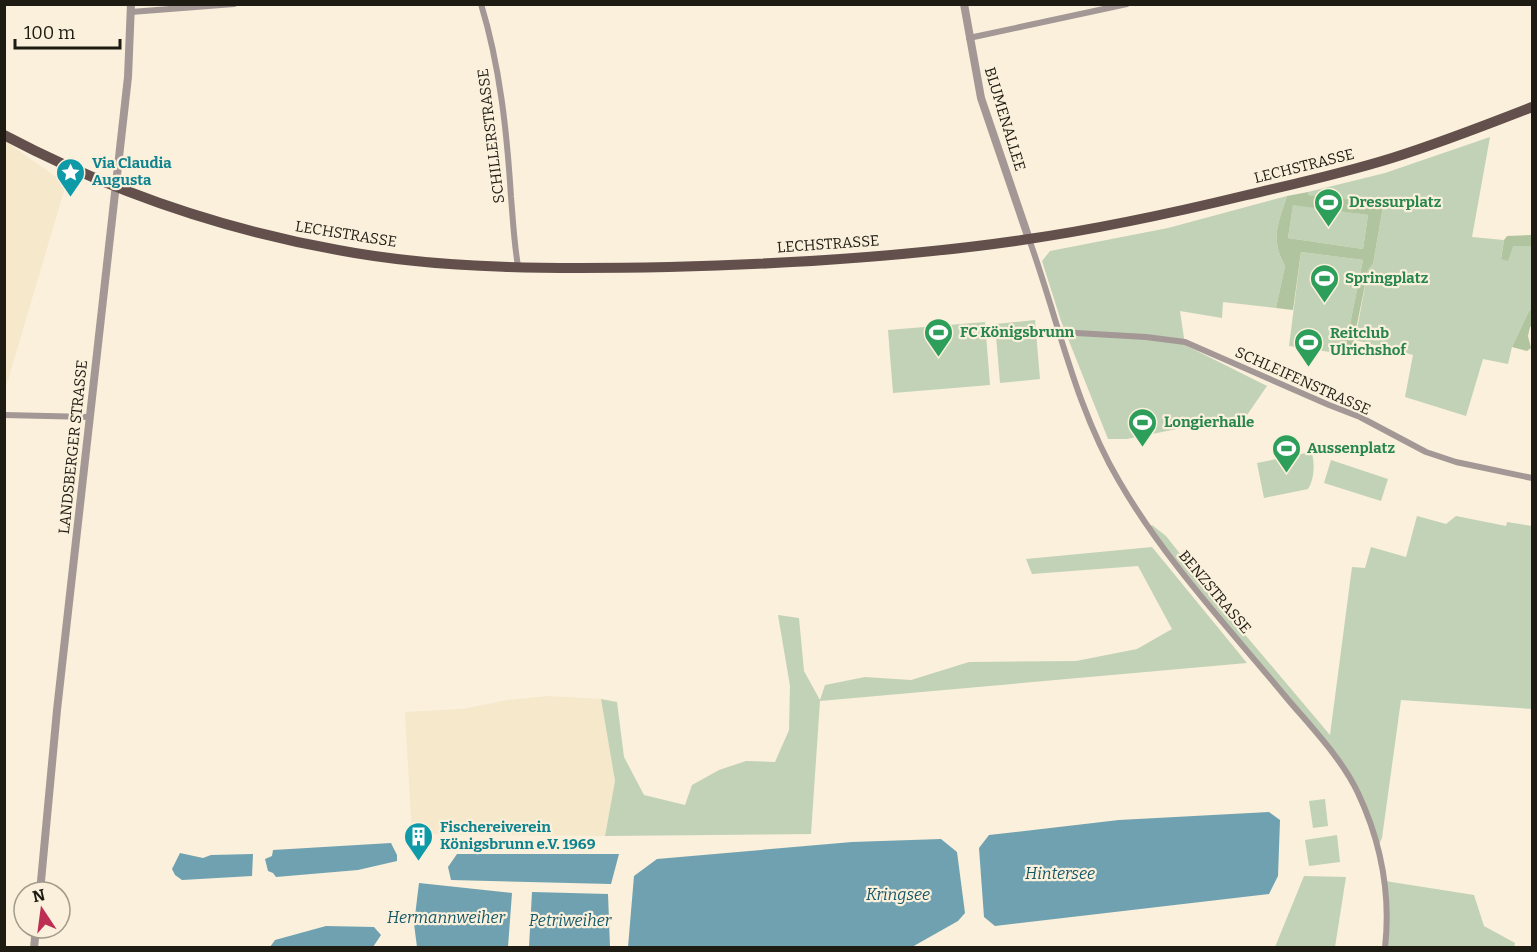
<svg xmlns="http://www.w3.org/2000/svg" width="1537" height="952" font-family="Bitter,serif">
  <rect width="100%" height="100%" fill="#faf0db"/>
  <!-- built -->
  <path fill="#f5e8cb" d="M5 141 66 184 5 390Z
    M549 696 601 699 615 781 605 836 412 834 405 712 463 709 508 700Z"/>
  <!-- green -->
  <path fill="#c2d2b6" d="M1490 137 1472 237 1504 240 1501 258 1508 260 1512 246H1532V309L1529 311 1512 347 1508 364 1483 359 1466 416 1405 397 1413 355 1355 340 1368 270 1373 264 1383 207 1308 195V192L1385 173Z
    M1287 196C1278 224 1270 239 1285 266L1276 308 1223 302 1222 318 1180 311 1185 345 1267 386 1247 415 1127 439H1108L1061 321 1042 261 1050 251 1168 228Z
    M1293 204 1368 215 1363 249 1288 238Z
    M1301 252 1363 260 1344 354 1289 346Z
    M1035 320 1040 379 1000 383 995 324Z
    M985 322 990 385 893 393 888 330Z
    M1306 453 1312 454C1315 464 1314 480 1308 489L1264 498 1257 463Z
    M1331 460 1388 479 1381 501 1324 483Z
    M1417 516 1446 524 1456 516 1506 526 1507 522 1532 526V709L1401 700 1382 838 1378 847 1368 817 1345 770 1149 527 1152 525 1166 536 1226 612 1330 735 1352 567 1365 568 1371 547 1406 557Z
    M1152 547 1247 663 820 701 811 834 605 836 615 781 601 699 617 702 624 757 644 795 685 805 692 785 719 770 746 761 775 762 789 730 790 686 778 615 799 618 804 671 820 700 825 685 865 677 911 680 969 662 1076 661 1137 649 1172 629 1138 566 1032 574 1026 559Z
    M1325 799 1328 826 1313 828 1309 801Z
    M1337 835 1340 862 1309 866 1305 840Z
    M1304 876 1346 877 1335 947H1275Z
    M1385 881 1474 895 1484 926 1515 943 1514 948H1385Z"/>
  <!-- forest -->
  <path fill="#b0c59f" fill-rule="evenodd" d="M1308 192V195L1380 203 1383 207 1373 264 1368 270 1351 354H1344L1363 260 1301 252 1293 310 1276 308 1285 266C1270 239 1278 224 1287 196ZM1293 205 1368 215 1363 249 1288 238Z
    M1532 235V246H1513L1508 261 1501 259 1504 240 1507 236Z
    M1532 309V326L1530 327 1528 336 1531 348 1527 351 1512 347 1529 311Z"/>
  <!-- water -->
  <path fill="#6fa1b0" d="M1269 812 1280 820 1278 876 1269 894 995 926 984 917 979 848 989 835 1119 820Z
    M941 839 957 852 965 913 958 921 912 947H628L634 876 657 859 852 842Z
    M391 843 397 855V861L358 870 276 877 273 873 268 871 265 859 272 856 273 850Z
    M180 853 203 858 211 855 253 854 252 876 182 880 175 875 172 869Z
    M457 854H619L611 884 451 880 448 867Z
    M419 883 512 893 508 947H417L414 924Z
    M532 892 608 894 610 947H529Z
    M326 926 374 927 381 935 373 947H270L275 940Z"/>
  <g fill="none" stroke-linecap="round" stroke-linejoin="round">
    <!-- minor -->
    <path stroke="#a39896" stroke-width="6" d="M481 4C500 66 507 133 511 197 513 220 514 243 518 266
      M131 12 234 4
      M969 38 1127 4
      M1029 239C1058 319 1075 407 1119 481 1164 559 1227 626 1285 696 1310 726 1341 757 1358 793 1381 842 1391 894 1385 948
      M1059 332 1146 337 1185 342 1329 405 1360 417 1426 452 1456 462 1532 478
      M4 415 90 417"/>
    <!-- tertiary -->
    <path stroke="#a39896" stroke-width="8" d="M964 4 981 98 1029 239
      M40 892 57 710 128 77 131 4
      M34 948 36 928"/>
    <!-- primary -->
    <path stroke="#63504d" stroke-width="10" d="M4 135C110 191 221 229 338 250 443 270 562 269 669 267 787 264 905 257 1022 240 1098 229 1173 213 1247 195 1295 184 1344 173 1392 158 1440 143 1486 125 1532 107"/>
  </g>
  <!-- icons -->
  <defs>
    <symbol id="sight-pin" viewBox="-11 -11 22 30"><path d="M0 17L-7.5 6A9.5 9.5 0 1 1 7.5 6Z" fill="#0f9aa8" stroke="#faf0db"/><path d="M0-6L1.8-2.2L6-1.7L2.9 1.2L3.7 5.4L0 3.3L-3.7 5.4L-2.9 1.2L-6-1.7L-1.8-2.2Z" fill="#fff"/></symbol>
    <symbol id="stadium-pin" viewBox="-11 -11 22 30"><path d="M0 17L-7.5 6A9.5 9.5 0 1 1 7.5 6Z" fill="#2e9e5b" stroke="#faf0db"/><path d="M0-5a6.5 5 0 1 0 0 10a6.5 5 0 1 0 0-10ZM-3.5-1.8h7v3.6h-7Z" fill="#fff"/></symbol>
    <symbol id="building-pin" viewBox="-11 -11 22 30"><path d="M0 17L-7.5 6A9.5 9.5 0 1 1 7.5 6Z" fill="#0f9aa8" stroke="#faf0db"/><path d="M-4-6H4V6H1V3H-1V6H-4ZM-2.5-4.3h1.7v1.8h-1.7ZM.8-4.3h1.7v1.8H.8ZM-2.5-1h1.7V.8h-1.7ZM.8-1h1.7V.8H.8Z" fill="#fff"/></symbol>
  </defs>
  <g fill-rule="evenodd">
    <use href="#sight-pin" x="54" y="156" width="33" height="45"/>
    <use href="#stadium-pin" x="1312" y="186" width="33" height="45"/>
    <use href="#stadium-pin" x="1308" y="262" width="33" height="45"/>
    <use href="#stadium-pin" x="922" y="316" width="33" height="45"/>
    <use href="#stadium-pin" x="1292" y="326" width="33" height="45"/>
    <use href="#stadium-pin" x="1126" y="406" width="33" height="45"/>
    <use href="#stadium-pin" x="1270" y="432" width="33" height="45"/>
    <use href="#building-pin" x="402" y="820" width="33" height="45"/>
  </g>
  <g text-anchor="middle" stroke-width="4.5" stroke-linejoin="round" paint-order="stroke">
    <!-- street labels -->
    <g font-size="15" fill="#1e1b13" stroke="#faf0db">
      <text transform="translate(1005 119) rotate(73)" y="5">BLUMENALLEE</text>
      <text transform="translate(491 136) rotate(-97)" y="5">SCHILLERSTRASSE</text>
      <text transform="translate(1304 166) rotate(-14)" y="5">LECHSTRASSE</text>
      <text transform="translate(346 234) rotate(9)" y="5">LECHSTRASSE</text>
      <text transform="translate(828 244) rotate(-4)" y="5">LECHSTRASSE</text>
      <text transform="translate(1303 381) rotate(24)" y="5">SCHLEIFENSTRASSE</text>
      <text transform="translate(73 447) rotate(-84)" y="5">LANDSBERGER STRASSE</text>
      <text transform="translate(1215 592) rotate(50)" y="5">BENZSTRASSE</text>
    </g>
    <!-- culture labels -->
    <g font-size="15" font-weight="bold" fill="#0d838f" stroke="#faf0db" text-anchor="start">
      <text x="92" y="168">Via Claudia<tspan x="92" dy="17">Augusta</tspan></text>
      <text x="440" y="832">Fischereiverein<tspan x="440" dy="17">Königsbrunn e.V. 1969</tspan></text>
    </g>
    <!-- leisure labels -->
    <g font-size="15" font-weight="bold" fill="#27864d" stroke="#faf0db" text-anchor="start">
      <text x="1349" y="207">Dressurplatz</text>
      <text x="1345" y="283">Springplatz</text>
      <text x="960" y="337">FC Königsbrunn</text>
      <text x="1330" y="338">Reitclub<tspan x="1330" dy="17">Ulrichshof</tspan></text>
      <text x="1164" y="427">Longierhalle</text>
      <text x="1307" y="453">Aussenplatz</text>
    </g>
    <!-- water labels -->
    <g font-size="16" font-style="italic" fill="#155869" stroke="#faf0db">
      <text x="1060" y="879">Hintersee</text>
      <text x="898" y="900">Kringsee</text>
      <text x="446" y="923">Hermannweiher</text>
      <text x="570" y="926">Petriweiher</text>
    </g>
  </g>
  <!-- border -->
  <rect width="1537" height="952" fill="none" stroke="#1e1b13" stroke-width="12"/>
  <!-- north arrow -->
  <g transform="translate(42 910) rotate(347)"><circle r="28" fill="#faf0db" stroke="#a29b8b" stroke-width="1.5"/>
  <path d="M0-4.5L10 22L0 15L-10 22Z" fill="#bd2e55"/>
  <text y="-9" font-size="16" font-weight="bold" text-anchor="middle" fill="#1e1b13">N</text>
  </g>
  <!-- scale -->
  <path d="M15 39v9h105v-9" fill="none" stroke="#1e1b13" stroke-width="3"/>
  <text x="24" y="39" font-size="18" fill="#1e1b13" stroke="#faf0db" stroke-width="4.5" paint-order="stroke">100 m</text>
</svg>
